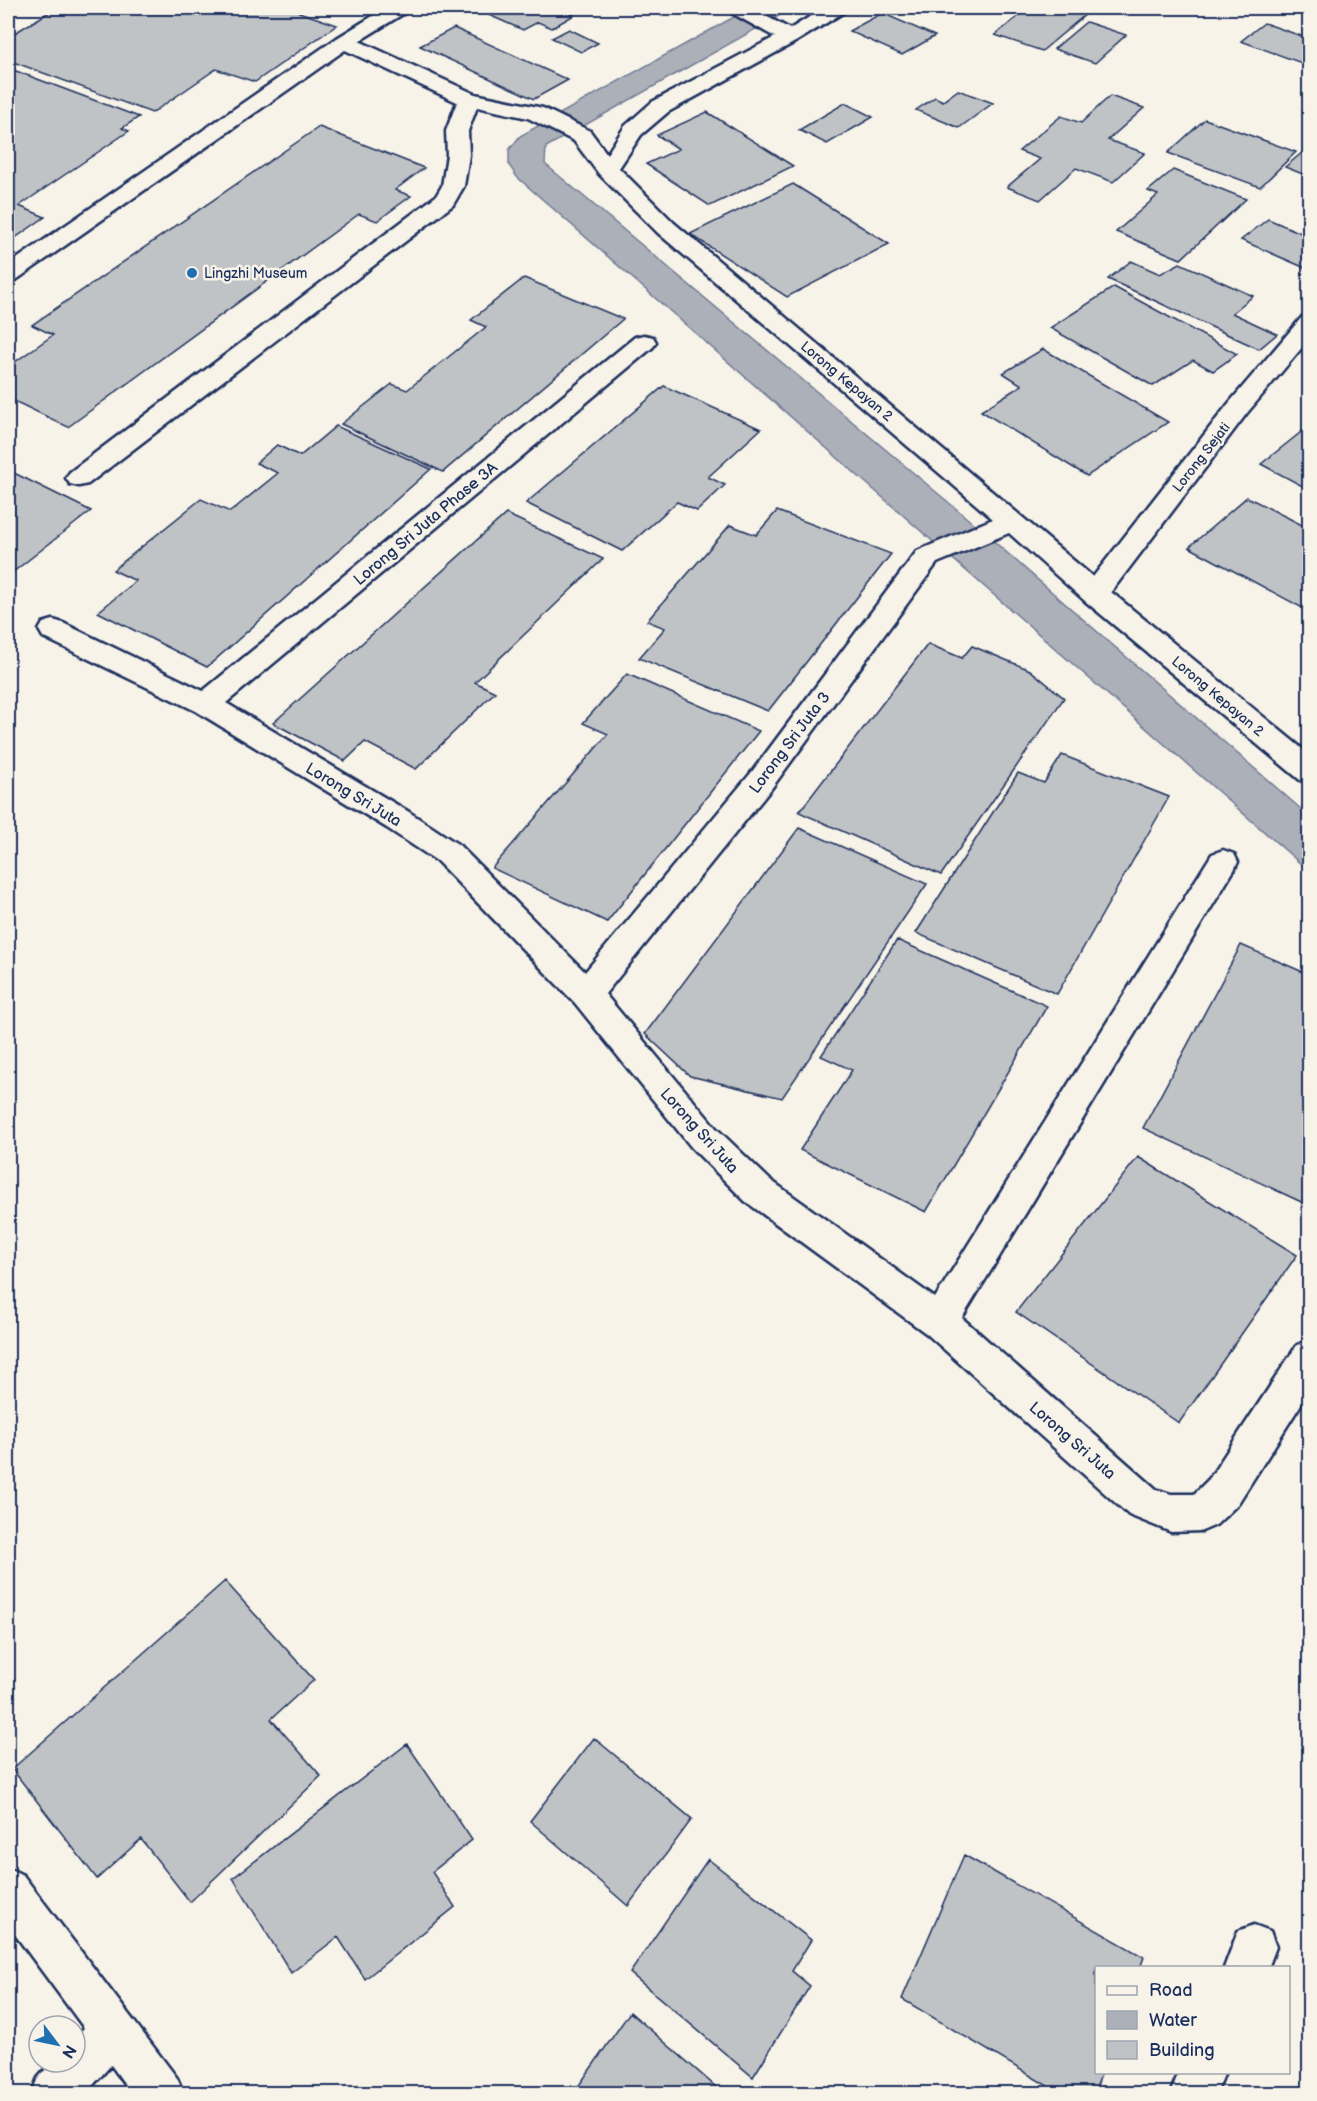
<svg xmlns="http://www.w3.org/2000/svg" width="1317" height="2101" font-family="'Balsamiq Sans',sans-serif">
  <rect width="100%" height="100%" fill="#f7f3e8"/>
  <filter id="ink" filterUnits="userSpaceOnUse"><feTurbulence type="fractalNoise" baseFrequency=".0167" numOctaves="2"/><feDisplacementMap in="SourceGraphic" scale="12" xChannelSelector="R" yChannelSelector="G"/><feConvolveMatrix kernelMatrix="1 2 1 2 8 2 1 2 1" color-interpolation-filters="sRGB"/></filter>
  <g filter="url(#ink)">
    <!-- water -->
    <path fill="#acb0b9" stroke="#727c95" stroke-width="1.5" d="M750 8H793L546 147 545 164 960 512 1309 816V871L517 177 509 165V150L520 136Z"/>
    <!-- building -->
    <path fill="#c0c3c5" stroke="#1b2f5e" stroke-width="1.5" d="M56 8H305L299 12 337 25 255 82 216 69 152 113 8 60V37Z
      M473 8H557L574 15 552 28 538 22 523 30Z
      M1029 8H1065L1086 14 1042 51 995 35Z
      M882 13 935 36 902 55 849 31Z
      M1086 22 1126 35 1095 63 1054 49Z
      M1264 23 1310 39V66L1241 41Z
      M454 28 568 80 534 99 420 46Z
      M569 29 598 43 581 52 552 38Z
      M8 68 139 117 122 128 129 131 19 206 45 217 8 243Z
      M958 90 993 103 959 128 916 110 935 97 943 101Z
      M1110 96 1144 108 1108 140 1145 153 1113 182 1076 168 1040 200 1007 187 1040 159 1019 151 1061 116 1081 123Z
      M845 103 873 117 827 144 799 130Z
      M707 112 793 166 710 206 646 164 679 149 657 135Z
      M1205 119 1296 152 1260 187 1168 153Z
      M319 127 424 168 395 190 411 196 377 221 359 214 68 427 8 398V367L53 335 32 325Z
      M1303 152 1310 154V177L1285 167Z
      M1173 170 1246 199 1181 259 1116 232 1158 195 1148 191Z
      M793 184 889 244 787 297 690 234Z
      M1268 219 1308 236 1310 235V270L1241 240Z
      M1131 261 1160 274 1180 263 1253 296 1232 313 1277 334 1259 349 1108 279Z
      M524 278 623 319 443 472 341 424 392 384 407 390 486 327 471 320Z
      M1114 287 1237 354 1213 371 1193 360 1153 386 1050 328Z
      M1043 349 1168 422 1087 476 981 411 1022 385 1003 373Z
      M664 386 761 429 708 477 725 485 697 511 677 502 622 551 526 503Z
      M1310 425V490L1261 464Z
      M336 426 431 469 207 667 98 612 136 581 113 570 201 499 230 512 278 473 256 463 277 445 300 456Z
      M8 470 91 511 8 576Z
      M1247 497 1310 529V612L1189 547Z
      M777 511 891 554 768 711 639 658 665 628 647 621 730 525 756 535Z
      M506 514 603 559 475 682 495 692 416 769 365 742 345 761 273 723Z
      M928 644 962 658 972 646 1030 670 1064 698 941 875 799 812Z
      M627 674 759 731 607 922 492 868 608 734 583 723Z
      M1062 755 1169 797 1057 994 916 933 1018 773 1044 783Z
      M799 828 927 884 782 1098 690 1076 645 1034Z
      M897 940 1047 1006 926 1212 800 1150 852 1070 821 1056Z
      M1241 945 1310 975V1206L1143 1128Z
      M1138 1157 1297 1255 1179 1423 1016 1312Z
      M225 1581 314 1680 271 1719 321 1776 190 1902 141 1839 97 1879 12 1769Z
      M594 1738 692 1819 628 1906 530 1821Z
      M407 1744 472 1840 432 1872 455 1907 365 1979 338 1937 291 1973 233 1878Z
      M964 1855 1144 1957 1140 1968H1096V2072H1102L1094 2094H1061L902 1999Z
      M708 1859 811 1940 792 1971 810 1986 753 2077 630 1973Z
      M630 2012 724 2094H573Z"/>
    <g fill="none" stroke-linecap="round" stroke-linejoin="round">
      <defs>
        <path id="minor" d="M386 8H409L406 12 359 41 475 94 543 108 590 131 607 154 625 126 652 102 775 37 730 12 727 8H751L790 29 824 8H847L844 12 797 41 668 112 641 135 619 168 674 223 1093 577 1229 403 1302 317 1310 315V338L1247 413 1111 592 1310 755V783L1300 780 1085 601 1009 533 937 563 771 789 605 994 716 1128 769 1179 935 1298 1212 854 1223 850 1234 854 1238 862 1234 870 962 1318 1156 1489 1171 1494H1194L1209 1479 1297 1345 1310 1340V1390L1237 1505 1216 1525 1202 1531 1171 1532 1129 1515 927 1334 745 1201 692 1148 575 1003 437 861 387 828 196 711 43 637 39 630 43 623 53 620 63 623 203 691 635 337 644 335 653 337 656 342 653 347 226 703 409 812 459 845 585 972 751 773 917 551 993 519 658 233 599 174 574 141 528 118 477 107 468 131 469 155 464 186 453 205 88 484 79 486 70 484 66 478 70 472 436 196 442 186 447 155 446 131 457 102 345 50 16 280 8 282V265L337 38Z
          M8 1868 23 1875 177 2078 184 2094H132L111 2065 85 2094H31L38 2078 52 2062H75V2037L84 2028 8 1925Z
          M1254 1925 1270 1931 1276 1947 1268 1968H1224L1238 1931Z
          M1179 2072H1225L1216 2094H1170Z"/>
      </defs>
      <!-- minor casing -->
      <use href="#minor" stroke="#1b2f5e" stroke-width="5"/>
      <!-- minor -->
      <use href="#minor" fill="#f7f3e8" fill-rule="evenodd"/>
    </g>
  </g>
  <!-- markers -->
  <circle fill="#1f6fb2" stroke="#f7f3e8" stroke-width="2" cx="192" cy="273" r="6"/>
  <g text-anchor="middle" stroke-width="5" stroke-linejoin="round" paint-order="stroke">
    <!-- far-poi labels -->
    <g font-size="14" fill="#1b2f5e" stroke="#f7f3e8" text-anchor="start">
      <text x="204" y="278">Lingzhi Museum</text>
    </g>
    <!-- far-street labels -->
    <g font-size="14" fill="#1b2f5e" stroke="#f7f3e8">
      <text transform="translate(847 381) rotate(40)" y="5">Lorong Kepayan 2</text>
      <text transform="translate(1201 457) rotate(-52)" y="5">Lorong Sejati</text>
      <text transform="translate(1218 696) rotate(40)" y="5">Lorong Kepayan 2</text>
    </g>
    <!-- street labels -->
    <g font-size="16" fill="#1b2f5e" stroke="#f7f3e8">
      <text transform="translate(425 523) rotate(-40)" y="6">Lorong Sri Juta Phase 3A</text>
      <text transform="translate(789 742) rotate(-53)" y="6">Lorong Sri Juta 3</text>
      <text transform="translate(354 794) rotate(31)" y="6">Lorong Sri Juta</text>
      <text transform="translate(700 1130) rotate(48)" y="6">Lorong Sri Juta</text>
      <text transform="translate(1073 1440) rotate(41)" y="6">Lorong Sri Juta</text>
    </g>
  </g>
  <!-- margin -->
  <rect width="1317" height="2101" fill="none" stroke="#f7f3e8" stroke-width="30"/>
  <rect x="15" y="15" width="1287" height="2071" fill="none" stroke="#1b2f5e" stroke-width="2" filter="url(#ink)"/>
  <!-- legend -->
  <rect x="1095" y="1966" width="195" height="108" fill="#f7f3e8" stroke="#9fa5b1" stroke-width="1.5"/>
  <rect x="1107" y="1986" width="30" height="9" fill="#f7f3e8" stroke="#9fa5b1" stroke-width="1.5"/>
  <text x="1149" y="1996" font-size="18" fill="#1b2f5e">Road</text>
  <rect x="1107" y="2011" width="30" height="18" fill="#acb0b9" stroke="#9fa5b1" stroke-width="1.5"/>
  <text x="1149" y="2026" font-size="18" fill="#1b2f5e">Water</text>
  <rect x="1107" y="2041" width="30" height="18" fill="#c0c3c5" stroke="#9fa5b1" stroke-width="1.5"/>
  <text x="1149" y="2056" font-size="18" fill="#1b2f5e">Building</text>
  <!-- north arrow -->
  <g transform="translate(57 2044) rotate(122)"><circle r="28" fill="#f7f3e8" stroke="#9fa5b1" stroke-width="1.5"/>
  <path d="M0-4.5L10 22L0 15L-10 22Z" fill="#1f6fb2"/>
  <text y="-9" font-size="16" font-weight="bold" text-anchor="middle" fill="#1b2f5e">N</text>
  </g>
</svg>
